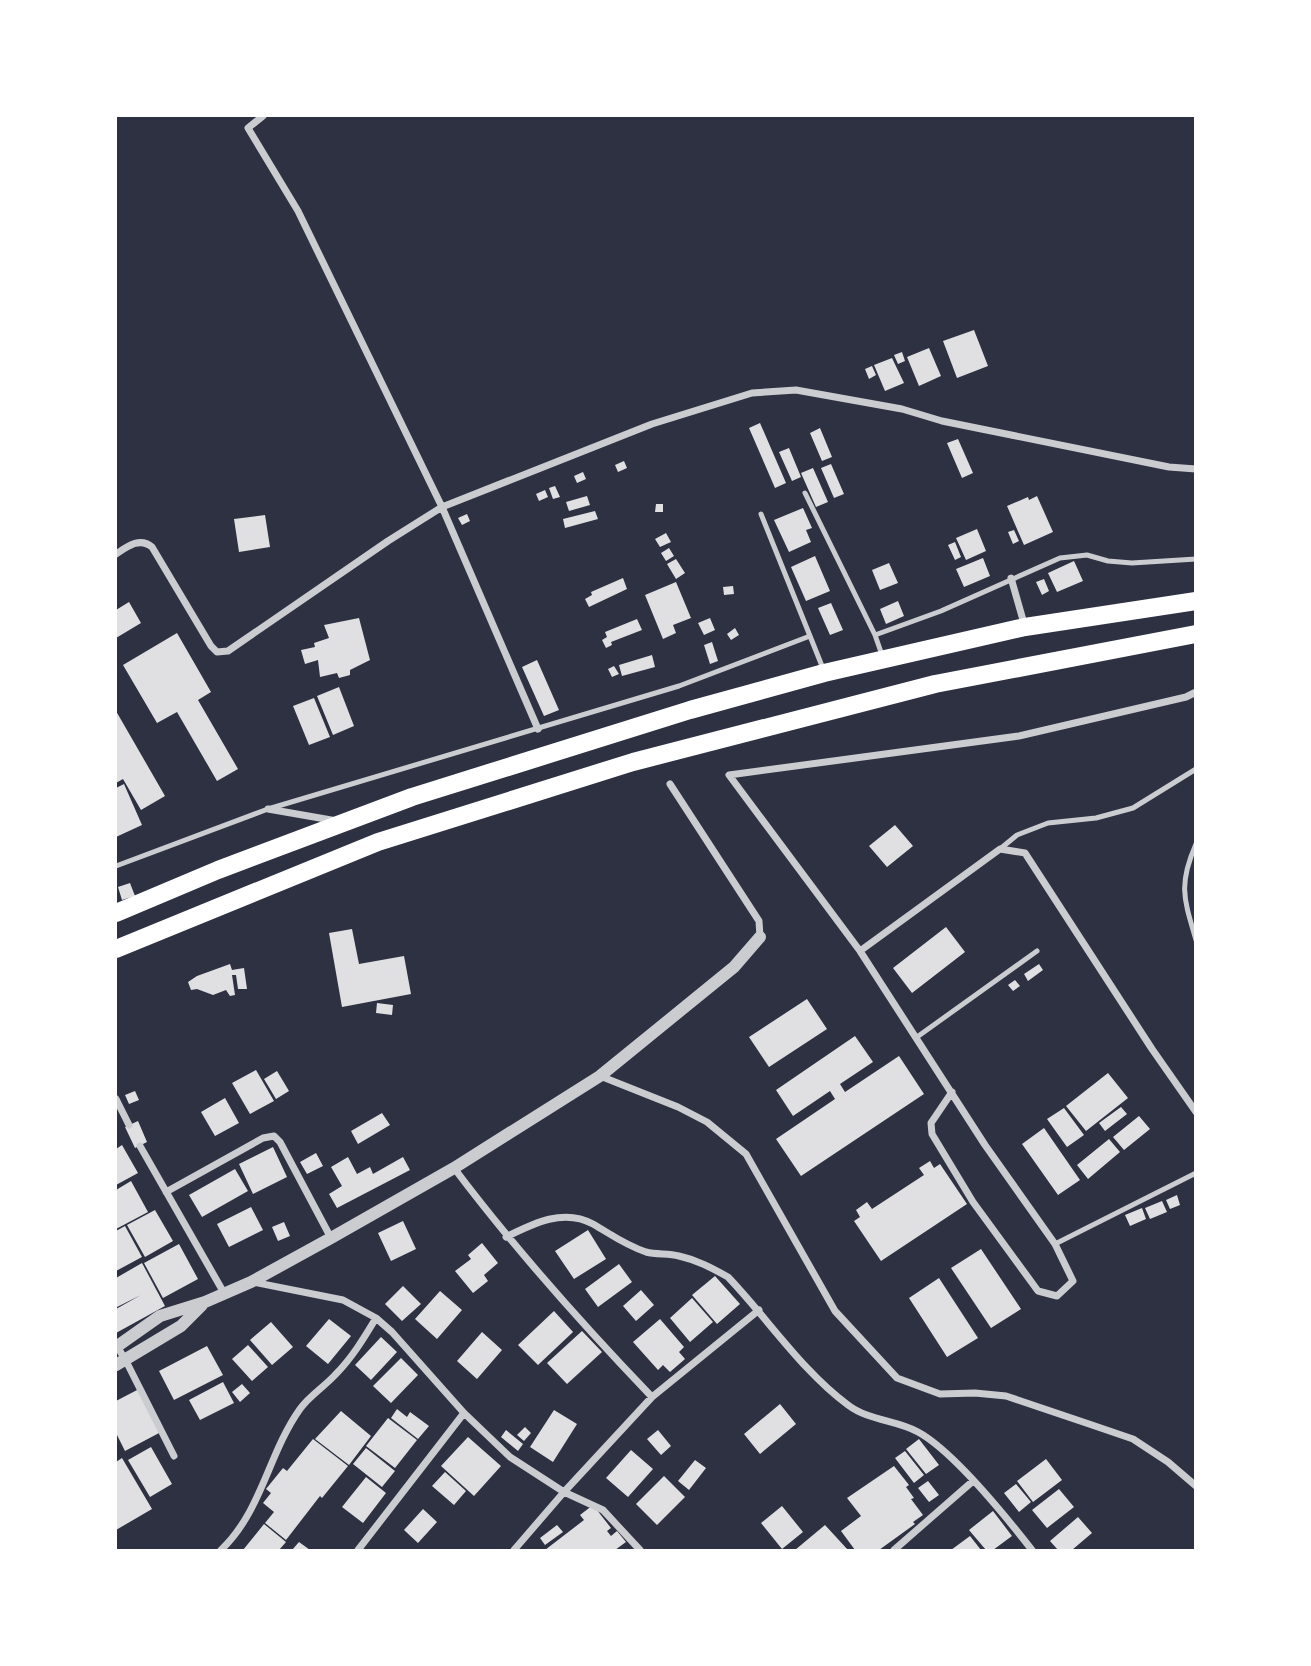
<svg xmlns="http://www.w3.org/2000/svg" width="1311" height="1666" font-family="'Work Sans',sans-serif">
  <rect width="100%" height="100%" fill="#2d3142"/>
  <!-- building -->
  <path fill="#e0e0e3" d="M974 330 988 366 957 378 943 341Z
    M929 348 941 376 919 386 907 357Z
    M902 352 905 361 898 364 894 355Z
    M892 358 904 383 885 391 874 365Z
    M872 366 876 375 869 379 865 369Z
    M760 423 786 483 775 488 749 428Z
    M820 428 832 457 822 461 810 433Z
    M958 439 973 473 962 478 947 443Z
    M789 448 801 477 792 481 779 452Z
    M624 461 627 468 618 472 615 465Z
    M831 464 844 494 834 498 821 468Z
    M813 468 828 502 816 507 801 473Z
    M583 472 586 479 577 483 574 476Z
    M555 486 560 497 553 499 549 488Z
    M545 490 548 497 539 501 536 494Z
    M587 496 590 505 569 511 566 502Z
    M1037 496 1053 532 1024 545 1007 506 1028 497 1029 500Z
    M656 504H663V512H655Z
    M803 508 812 528 806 530 811 542 789 552 774 520Z
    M595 511 598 519 565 528 563 519Z
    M467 514 470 521 462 525 458 518Z
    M265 515 270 547 239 552 234 519Z
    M977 529 986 551 966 560 956 538Z
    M1014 530 1019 541 1013 544 1008 532Z
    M666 533 671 542 660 547 655 539Z
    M955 542 961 557 955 560 948 545Z
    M669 548 674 556 666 561 661 553Z
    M815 556 830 591 806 601 791 567Z
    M983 558 990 576 964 587 956 569Z
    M676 559 685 573 676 579 667 564Z
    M1074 561 1083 581 1057 592 1048 573Z
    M889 563 898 583 880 590 872 570Z
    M623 578 627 589 589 607 585 599 592 595 591 592Z
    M1044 579 1049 591 1042 595 1036 582Z
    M676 582 691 618 673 625 676 633 663 639 645 595Z
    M733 586 734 594 724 595 723 587Z
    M898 601 904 616 886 624 880 609Z
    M129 602 141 623 116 638V610Z
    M831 603 843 630 830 635 818 608Z
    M359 618 370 660 350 670V675L339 678 337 673 320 677 318 660 305 664 301 650 315 647 314 643 329 638 324 625Z
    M710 618 715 630 704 635 698 623Z
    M637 619 642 630 611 642 612 645 606 648 602 640 607 637 605 632Z
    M735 628 739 635 731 640 727 634Z
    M177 633 211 692 198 700 238 769 217 781 177 712 157 723 123 665Z
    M712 642 718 661 710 664 704 645Z
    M652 655 655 667 622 676 619 665Z
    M537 660 559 710 544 716 522 667Z
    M614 666 619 674 612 677 608 669Z
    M339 687 354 726 333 735 317 696Z
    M314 698 330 737 309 745 293 706Z
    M116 711 165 796 141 810 123 779 116 783Z
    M124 784 142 825 116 837V788Z
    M895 825 913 846 887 867 869 846Z
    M130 883 135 896 122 900 118 887Z
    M946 927 965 952 912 993 893 968Z
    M352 929 359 964 404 956 411 994 342 1007 329 933Z
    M230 964 232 970 244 968 247 989H238L236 975H232L235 995 230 996 226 990 213 995 197 989 191 990 188 982 197 976Z
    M1039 964 1043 970 1028 981 1024 974Z
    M1015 980 1020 986 1013 991 1008 985Z
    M807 999 827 1029 769 1067 749 1037Z
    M377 1003 393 1005 392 1015 376 1013Z
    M855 1036 873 1062 840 1084 845 1092 899 1056 924 1094 801 1176 776 1139 835 1099 830 1091 793 1116 776 1090Z
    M256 1070 274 1101 250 1114 232 1083Z
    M277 1071 289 1091 276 1099 264 1079Z
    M1108 1073 1128 1098 1086 1131 1066 1106Z
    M135 1091 139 1100 129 1104 125 1095Z
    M225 1098 239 1123 215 1136 201 1112Z
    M1121 1107 1127 1114 1105 1131 1099 1123Z
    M1064 1108 1084 1135 1067 1147 1047 1119Z
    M382 1113 390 1125 358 1144 351 1131Z
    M1139 1116 1150 1129 1124 1150 1113 1137Z
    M138 1121 147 1142 135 1148 125 1127Z
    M1044 1128 1080 1180 1058 1195 1022 1144Z
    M1109 1139 1120 1152 1088 1179 1077 1165Z
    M122 1145 138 1173 116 1185V1149Z
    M273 1147 287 1177 253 1194 239 1164Z
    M316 1153 323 1166 307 1174 300 1162Z
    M348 1157 357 1174 370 1167 373 1174 403 1157 410 1170 337 1208 329 1194 342 1186 331 1167Z
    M930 1161 934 1168 940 1164 967 1204 881 1261 854 1221 860 1217 856 1210 867 1202 872 1209 924 1175 919 1168Z
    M235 1169 248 1191 202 1217 189 1195Z
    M131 1181 148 1212 116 1229V1190Z
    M1177 1195 1180 1205 1170 1209 1166 1200Z
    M1162 1201 1167 1212 1150 1219 1145 1208Z
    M251 1207 263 1230 229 1247 217 1224Z
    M1142 1208 1146 1219 1130 1226 1125 1215Z
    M155 1210 173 1241 145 1257 127 1225Z
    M403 1221 416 1249 391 1261 378 1233Z
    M284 1222 290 1236 278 1241 272 1227Z
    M125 1226 142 1257 116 1271V1231Z
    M588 1230 606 1259 574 1279 555 1251Z
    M482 1243 498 1263 484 1275 488 1281 473 1293 455 1271 471 1259 468 1255Z
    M179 1244 198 1279 163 1298 144 1263Z
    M981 1249 1021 1309 991 1328 951 1268Z
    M142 1263 165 1306 116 1333V1309L141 1295 117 1307 116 1278Z
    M619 1264 632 1282 598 1307 585 1289Z
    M715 1276 740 1304 717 1324 692 1295Z
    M939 1278 978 1338 947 1357 909 1298Z
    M403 1286 421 1304 402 1321 385 1304Z
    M641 1290 654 1305 636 1321 623 1306Z
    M440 1291 462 1310 437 1339 415 1319Z
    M692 1298 713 1322 690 1342 670 1318Z
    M554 1311 573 1332 538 1365 518 1345Z
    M329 1319 351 1336 328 1364 306 1346Z
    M660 1319 684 1347 679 1352 685 1359 670 1372 663 1365 658 1370 633 1342Z
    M271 1322 293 1347 272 1365 250 1340Z
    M582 1331 602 1352 567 1384 547 1363Z
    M482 1332 502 1350 477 1379 457 1361Z
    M381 1337 397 1352 371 1380 355 1365Z
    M248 1345 268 1367 252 1381 232 1359Z
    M207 1346 223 1375 174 1400 159 1371Z
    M401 1358 418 1375 391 1403 373 1386Z
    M223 1382 234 1403 200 1420 189 1400Z
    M242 1384 250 1393 240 1402 232 1392Z
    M139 1389 161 1432 125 1451 116 1433V1401Z
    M780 1404 796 1424 760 1454 744 1434Z
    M397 1409 407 1417 410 1412 429 1426 418 1439 391 1418Z
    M554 1410 577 1424 553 1462 530 1447Z
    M341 1411 371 1436 349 1465 315 1439Z
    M388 1418 417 1440 395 1468 366 1446Z
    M525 1427 531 1433 524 1441 517 1435Z
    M506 1430 523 1444 518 1451 501 1437Z
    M658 1430 671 1446 661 1455 647 1439Z
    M468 1437 501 1466 474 1496 441 1466Z
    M313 1439 348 1466 322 1498 320 1496 286 1540 265 1523 274 1512 263 1503 271 1493 266 1489 283 1468 287 1471Z
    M919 1439 939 1465 926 1474 906 1449Z
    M151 1447 172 1484 150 1497 128 1460Z
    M366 1448 395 1471 382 1487 353 1464Z
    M631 1450 653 1469 628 1497 606 1478Z
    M905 1451 924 1475 914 1483 895 1458Z
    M122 1458 152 1509 116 1530V1462Z
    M1046 1459 1062 1480 1033 1502 1017 1481Z
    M695 1460 706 1468 689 1490 678 1481Z
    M894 1466 909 1485 906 1487 914 1498 911 1499 923 1515 913 1522 915 1524 879 1550H855L841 1531 861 1516 847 1498Z
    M445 1472 466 1491 454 1505 432 1486Z
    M664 1476 685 1497 657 1525 636 1504Z
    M366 1477 386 1493 363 1523 342 1507Z
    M928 1481 939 1495 929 1502 918 1488Z
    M1016 1484 1031 1502 1019 1512 1004 1493Z
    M1059 1489 1074 1507 1047 1528 1032 1510Z
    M593 1505 611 1528 607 1531 611 1536 617 1531 626 1542 615 1550H545L584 1520 580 1515Z
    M782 1506 803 1532 782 1549 761 1523Z
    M423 1509 437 1522 418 1543 404 1530Z
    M993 1511 1012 1536 993 1550H986L969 1530Z
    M1078 1517 1092 1533 1072 1550H1058L1050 1541Z
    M264 1524 286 1542 279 1550H243Z
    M557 1525 563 1532 545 1545 540 1538Z
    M825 1525 848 1550H795Z
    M970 1536 981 1550H951Z
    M299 1542 310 1550H292Z"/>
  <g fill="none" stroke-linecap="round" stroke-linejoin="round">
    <!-- service -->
    <path stroke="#caccd0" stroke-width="5" d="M805 493 875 635
      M761 514 810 636
      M882 655 875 635 941 611 1060 558 1087 555 1108 561 1132 563 1196 559
      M1196 844C1178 885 1184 899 1196 940
      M1000 849 1017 835 1048 823 1096 818 1133 808 1196 769
      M116 866 268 809 679 686 810 636 824 671
      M917 1037 1037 951
      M1055 1244 1196 1173"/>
    <!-- minor -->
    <path stroke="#caccd0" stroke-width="7" d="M263 116 248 128 298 211 442 507 538 729
      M116 554C128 546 140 537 152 547L211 646 217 652 228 651 388 541 442 507 652 424 752 393 796 390 902 409 942 421 1169 467 1196 469
      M1011 578 1025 627
      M670 784 759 921 760 937
      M268 809 337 821
      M860 951 1000 849 1025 853 1152 1049 1196 1112
      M600 1076 678 1107 707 1122 746 1154 835 1311 897 1378 940 1394 975 1393 1006 1396 1092 1425 1133 1439 1168 1462 1196 1486
      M952 1092 931 1123 932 1134 973 1202 1038 1291 1057 1296 1073 1281 1055 1244 985 1145 860 951 729 775 1019 736 1186 697 1196 692
      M116 1099 129 1125
      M140 1146 224 1293
      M454 1168C515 1249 582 1324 652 1397
      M166 1192 263 1138 274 1136 280 1142 331 1238
      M506 1237C534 1223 564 1208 593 1224 612 1235 625 1245 646 1252 657 1255 668 1253 679 1256 697 1260 712 1268 728 1277 768 1319 802 1371 848 1405 869 1421 897 1420 918 1432 953 1451 1007 1518 1032 1550
      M253 1282 343 1300 376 1318 392 1332 464 1413 510 1457 564 1492 603 1510 640 1550
      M116 1345 125 1359 174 1456
      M221 1550C262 1511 268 1454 300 1409 309 1396 324 1387 335 1375 352 1358 364 1338 376 1318
      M358 1550 464 1413
      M514 1550 564 1492 652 1397 759 1310
      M894 1550 973 1481"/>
    <!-- tertiary -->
    <path stroke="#caccd0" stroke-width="12" d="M116 1347 160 1316 205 1302 251 1282 331 1238 454 1168 600 1076 734 967 760 937
      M116 1365 181 1326 202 1305"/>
    <!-- trunk -->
    <path stroke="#fff" stroke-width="18" d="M116 913 218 870 412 797 690 710 824 673 1025 627 1196 601
      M116 949 378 842 633 762 935 684 1196 634"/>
  </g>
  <!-- border -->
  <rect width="1311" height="1666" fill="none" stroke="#ffffff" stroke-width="234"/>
</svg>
